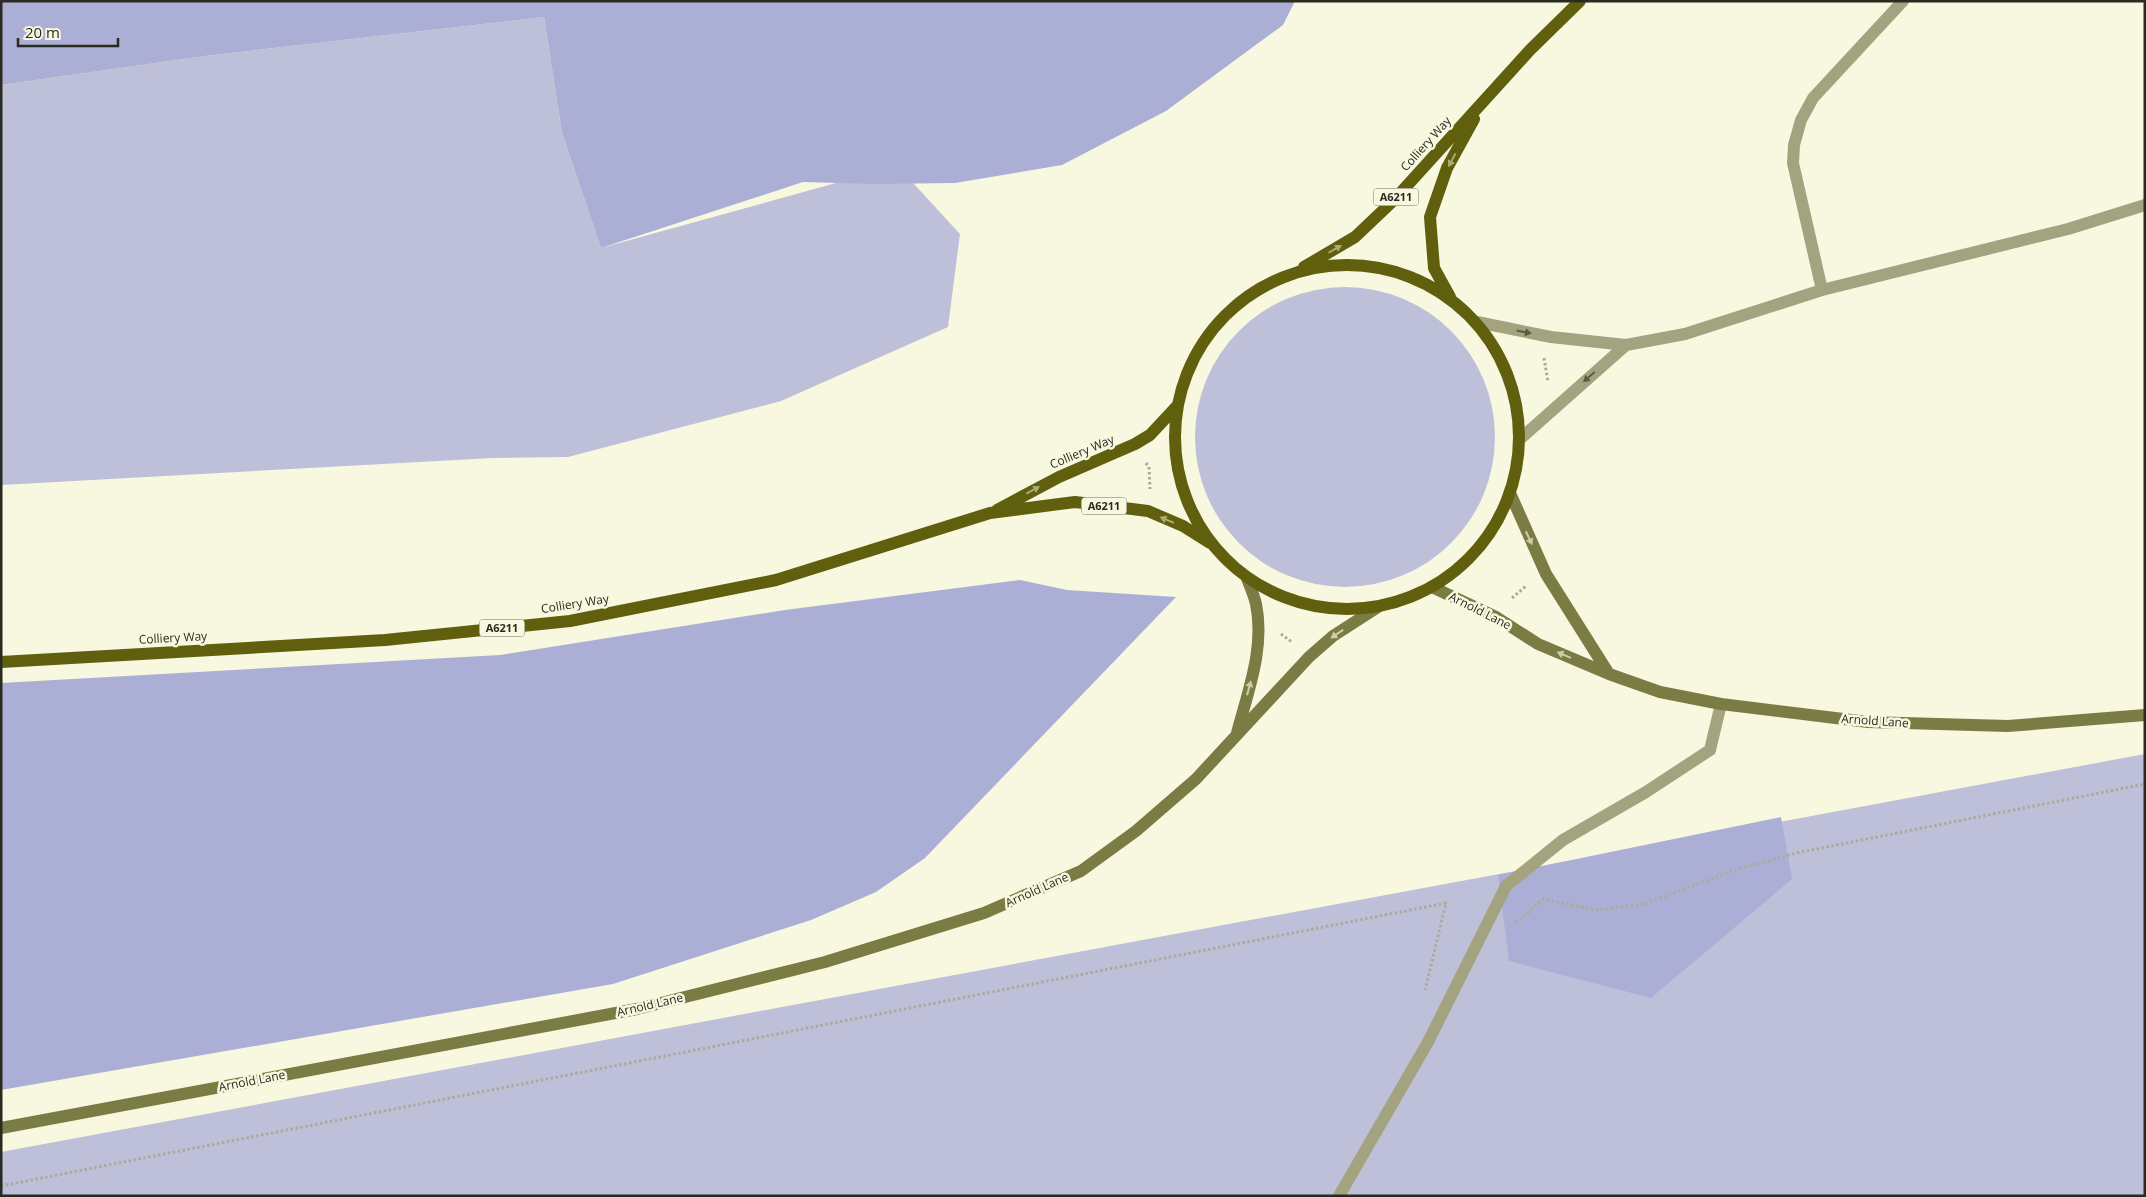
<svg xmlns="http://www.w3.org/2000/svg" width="2146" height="1197" font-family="'Open Sans',sans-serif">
  <rect width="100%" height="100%" fill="#f7f8df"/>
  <!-- green -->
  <path fill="#bec0d9" d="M544 17 562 133 601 248 890 168 914 184 960 234 948 327 781 401 568 457 493 458 1 485V85L205 56Z
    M1195 437a150 150 0 1 1 300 0a150 150 0 1 1-300 0Z
    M2145 754V1196H1V1152Z"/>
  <!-- forest -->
  <path fill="#acafd5" d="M1 1H1295L1283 25 1166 111 1062 165 955 183 874 184 803 182 601 248 562 133 544 17 205 56 1 85Z
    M1020 580 1067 590 1176 597 925 858 876 892 811 920 613 984 1 1090V683L500 655 785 610Z
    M1781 817 1792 879 1651 998 1509 961 1498 875Z"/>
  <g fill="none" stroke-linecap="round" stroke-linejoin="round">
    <!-- path -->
    <path stroke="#aaab98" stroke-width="3" stroke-dasharray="2.5 2.5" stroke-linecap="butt" d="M1544 358 1548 382
      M1146 463 1149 467 1150 489
      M1512 598 1526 586
      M1281 634 1292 642
      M1516 923 1543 899 1597 910 1644 904 1735 870 1796 853 2145 784
      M1 1186 1446 903 1425 990"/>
    <!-- lane -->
    <path stroke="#a3a47f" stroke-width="12" d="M1339 1196 1428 1042 1506 886 1563 840 1646 792 1710 750 1721 704"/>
    <!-- street -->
    <path stroke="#a3a47f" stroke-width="12" d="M1822 290 1793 163 1794 145 1801 120 1813 98 1903 1
      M1477 322 1551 337 1626 345 1685 334 1822 290 2068 229 2145 205
      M1520 439 1626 345"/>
    <!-- secondary -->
    <path stroke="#7b7c44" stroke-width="12" d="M1510 493 1546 574 1609 674
      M1432 587 1496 617 1538 644 1609 674 1660 692 1721 704 1868 722 2008 726 2145 715
      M1237 733C1248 691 1265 648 1256 604 1254 595 1250 587 1247 578
      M1 1128 637 1009 825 962 984 913 1081 871 1136 831 1196 779 1309 657 1333 636 1378 607"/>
    <!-- primary -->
    <path stroke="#605f0d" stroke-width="12" d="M1175 437a172 172 0 1 1 344 0a172 172 0 1 1-344 0Z
      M1304 267 1355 237 1394 200 1530 50 1580 1
      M1450 297 1434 268 1430 217 1447 168 1474 119
      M997 510 1059 477 1135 444 1150 435 1177 406
      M1 662 385 640 570 621 776 580 990 513 1075 502 1148 511 1183 526 1210 543"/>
  </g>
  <!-- one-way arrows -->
  <defs><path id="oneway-solid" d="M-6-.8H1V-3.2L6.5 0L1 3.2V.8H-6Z" transform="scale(1.25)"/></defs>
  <g fill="#acac76">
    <use href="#oneway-solid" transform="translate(1452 160) rotate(118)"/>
    <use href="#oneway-solid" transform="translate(1335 249) rotate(-30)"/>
    <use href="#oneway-solid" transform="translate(1033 490) rotate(-28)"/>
    <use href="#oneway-solid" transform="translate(1167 520) rotate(-157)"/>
  </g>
  <g fill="#5a5b47">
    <use href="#oneway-solid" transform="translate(1524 332) rotate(11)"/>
    <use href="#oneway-solid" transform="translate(1589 377) rotate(139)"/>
  </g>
  <g fill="#cccda9">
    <use href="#oneway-solid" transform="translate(1529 538) rotate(65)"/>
    <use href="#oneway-solid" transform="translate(1337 634) rotate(146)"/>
    <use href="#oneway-solid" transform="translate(1564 655) rotate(-157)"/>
    <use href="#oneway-solid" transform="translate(1249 688) rotate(-75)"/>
  </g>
  <g text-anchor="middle" stroke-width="5" stroke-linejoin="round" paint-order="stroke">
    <!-- shield labels -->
    <g fill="#f7f8df" stroke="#68685a" stroke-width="1">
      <rect x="1373.5" y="188.5" width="45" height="17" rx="4"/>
      <rect x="1081.5" y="497.5" width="45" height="17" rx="4"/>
      <rect x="479.5" y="619.5" width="45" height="17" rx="4"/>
    </g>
    <g font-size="11" font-weight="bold" fill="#2a2a21">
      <text x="1396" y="201">A6211</text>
      <text x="1104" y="510">A6211</text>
      <text x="502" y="632">A6211</text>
    </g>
    <!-- street labels -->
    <g font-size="12" fill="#2a2a21" stroke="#f7f8df">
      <text transform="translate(1426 144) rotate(-48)" y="4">Colliery Way</text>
      <text transform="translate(1082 452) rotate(-23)" y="4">Colliery Way</text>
      <text transform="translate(575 604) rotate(-9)" y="4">Colliery Way</text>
      <text transform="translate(1480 611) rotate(27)" y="4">Arnold Lane</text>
      <text transform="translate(173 638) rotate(-3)" y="4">Colliery Way</text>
      <text transform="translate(1875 721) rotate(4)" y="4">Arnold Lane</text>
      <text transform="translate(1037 890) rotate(-24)" y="4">Arnold Lane</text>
      <text transform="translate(650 1005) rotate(-13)" y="4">Arnold Lane</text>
      <text transform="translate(252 1081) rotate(-11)" y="4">Arnold Lane</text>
    </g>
  </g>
  <!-- border -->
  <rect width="2146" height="1197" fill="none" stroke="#2a2a21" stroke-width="5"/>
  <!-- scale -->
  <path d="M18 38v8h100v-8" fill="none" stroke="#2a2a21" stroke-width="2.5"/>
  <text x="25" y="38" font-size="15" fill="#2a2a21" stroke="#f7f8df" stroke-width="4" paint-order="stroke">20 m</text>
</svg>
